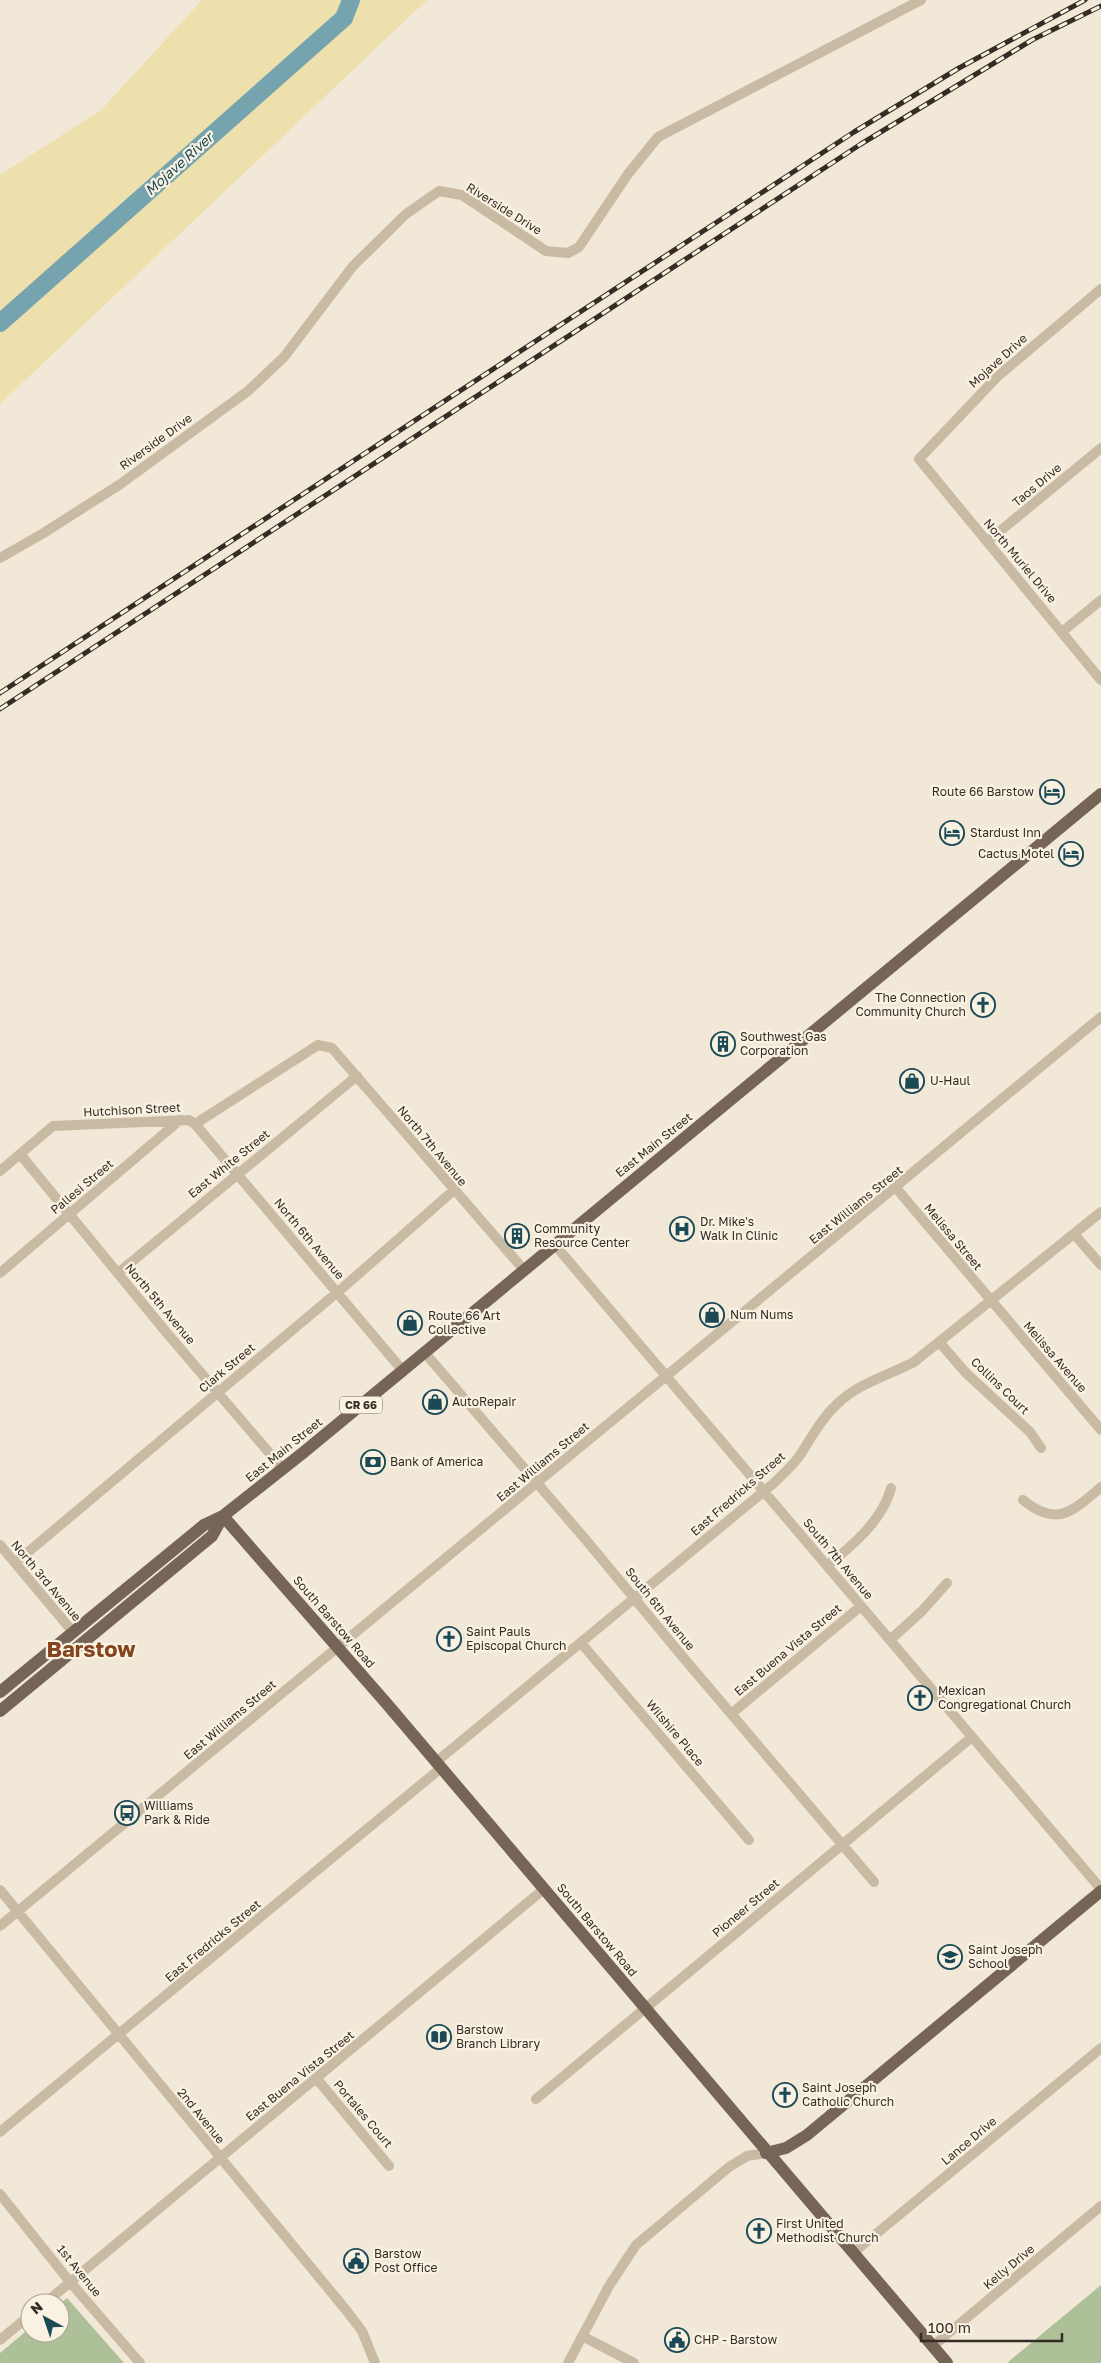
<svg xmlns="http://www.w3.org/2000/svg" width="1101" height="2363" font-family="'Golos Text',sans-serif">
  <rect width="100%" height="100%" fill="#f1e8d7"/>
  <!-- green -->
  <path fill="#adc098" d="M1101 2285V2363H1007Z
    M67 2298 124 2363H0V2353L30 2328V2333H60V2304Z"/>
  <!-- sand -->
  <path fill="#eee0ad" d="M202 0H427L0 404V175L101 110Z"/>
  <g fill="none" stroke-linecap="round" stroke-linejoin="round">
    <!-- river -->
    <path stroke="#76a4ae" stroke-width="18" d="M0 323 344 18 351 0"/>
    <!-- minor -->
    <path stroke="#c9baa3" stroke-width="10" d="M1101 289 997 377 919 459 1101 680
      M988 541 1101 448
      M0 558 42 534 119 485 248 391 284 357 353 266 406 214 439 191 462 195 546 251 568 253 579 247 628 174 658 137 921 0
      M1063 631 1101 600
      M195 1124 403 1371
      M20 1154 166 1332 283 1469
      M0 1171 53 1126 189 1120 195 1124 318 1045 332 1048 524 1270
      M896 1188 1101 1430
      M1074 1234 1101 1265
      M555 1245 1101 1889
      M0 1273 180 1120
      M118 1273 357 1076
      M940 1343 966 1373 1030 1432 1041 1448
      M425 1353 586 1540 682 1656 874 1882
      M1023 1500C1057 1528 1073 1511 1101 1487
      M0 1545 73 1632
      M15 1563 346 1285 454 1190
      M827 1566C852 1546 883 1520 891 1488
      M890 1640 922 1611 947 1583
      M581 1643 749 1840
      M731 1714 861 1606
      M436 1762 774 1483C782 1475 791 1467 798 1458 811 1439 820 1420 837 1404 859 1383 887 1376 914 1362L1101 1212
      M0 1890 346 2310 362 2331 375 2363
      M0 1926 1101 1017
      M317 2079 389 2166
      M536 2099 972 1737
      M0 2132 441 1768
      M0 2194 70 2282 140 2363
      M853 2253 1101 2048
      M45 2303 544 1889
      M582 2336 634 2363
      M0 2340 30 2315
      M933 2346 1101 2206
      M568 2363 609 2286 636 2245 729 2167 747 2156 766 2153"/>
    <!-- major -->
    <path stroke="#766556" stroke-width="12" d="M223 1516 387 1704 947 2363
      M0 1692 204 1525 223 1516 304 1452 1101 794
      M0 1711 212 1536 223 1516
      M766 2153 786 2148 807 2135 1101 1891"/>
    <defs>
      <path id="rail" d="M0 693 854 132 959 68 1085 0
        M0 709 861 144 1032 40 1101 6"/>
    </defs>
    <!-- rail casing -->
    <use href="#rail" stroke="#342c25" stroke-width="5"/>
    <!-- rail -->
    <use href="#rail" stroke="#f9f2e3" stroke-width="3" stroke-dasharray="9" stroke-linecap="butt"/>
  </g>
  <!-- icons -->
  <defs>
    <symbol id="hotel-ring" viewBox="-11 -11 22 22"><circle r="9.5" fill="#f9f2e3" stroke="#1b4955" stroke-width="1.5"/><path d="M-6-4.5h1.5V1H6V5H4.5V3h-9V5H-6ZM-4 0a1.8 1.8 0 1 1 3.6 0ZM.5 0V-2.5h3Q6-2.5 6 0Z" fill="#1b4955"/></symbol>
    <symbol id="church-ring" viewBox="-11 -11 22 22"><circle r="9.5" fill="#f9f2e3" stroke="#1b4955" stroke-width="1.5"/><path d="M-1.2-6h2.4v3.5h3.3v2.4h-3.3V6h-2.4V-.1h-3.3v-2.4h3.3Z" fill="#1b4955"/></symbol>
    <symbol id="building-ring" viewBox="-11 -11 22 22"><circle r="9.5" fill="#f9f2e3" stroke="#1b4955" stroke-width="1.5"/><path d="M-4-6H4V6H1V3H-1V6H-4ZM-2.5-4.3h1.7v1.8h-1.7ZM.8-4.3h1.7v1.8H.8ZM-2.5-1h1.7V.8h-1.7ZM.8-1h1.7V.8H.8Z" fill="#1b4955"/></symbol>
    <symbol id="shop-ring" viewBox="-11 -11 22 22"><circle r="9.5" fill="#f9f2e3" stroke="#1b4955" stroke-width="1.5"/><path d="M-5-2.5h2.3a2.7 3.5 0 0 1 5.4 0H5L5.5 6h-11ZM-1.5-2.5h3a1.5 2.3 0 0 0-3 0Z" fill="#1b4955"/></symbol>
    <symbol id="hospital-ring" viewBox="-11 -11 22 22"><circle r="9.5" fill="#f9f2e3" stroke="#1b4955" stroke-width="1.5"/><path d="M-5-5h3v3.5h4V-5h3V5h-3V1.5h-4V5h-3Z" fill="#1b4955"/></symbol>
    <symbol id="bank-ring" viewBox="-11 -11 22 22"><circle r="9.5" fill="#f9f2e3" stroke="#1b4955" stroke-width="1.5"/><path d="M-6-4H6V4H-6ZM0-2.3a2.3 2.3 0 1 0 0 4.6a2.3 2.3 0 1 0 0-4.6Z" fill="#1b4955"/></symbol>
    <symbol id="bus-ring" viewBox="-11 -11 22 22"><circle r="9.5" fill="#f9f2e3" stroke="#1b4955" stroke-width="1.5"/><path d="M-5-6H5V4H4V6H2V4H-2V6H-4V4H-5ZM-3.5-4V0h7V-4ZM-3.5 1.2v1.5H-2V1.2ZM2 1.2v1.5H3.5V1.2Z" fill="#1b4955"/></symbol>
    <symbol id="school-ring" viewBox="-11 -11 22 22"><circle r="9.5" fill="#f9f2e3" stroke="#1b4955" stroke-width="1.5"/><path d="M0-5L7-2L0 1L-7-2ZM-4 1L0 2.5L4 1V4Q0 6-4 4Z" fill="#1b4955"/></symbol>
    <symbol id="library-ring" viewBox="-11 -11 22 22"><circle r="9.5" fill="#f9f2e3" stroke="#1b4955" stroke-width="1.5"/><path d="M-6-4Q-3-5.5-.7-3.5V5Q-3 3-6 4ZM6-4Q3-5.5 .7-3.5V5Q3 3 6 4Z" fill="#1b4955"/></symbol>
    <symbol id="civic-ring" viewBox="-11 -11 22 22"><circle r="9.5" fill="#f9f2e3" stroke="#1b4955" stroke-width="1.5"/><path d="M-.6-6.5H3V-4.5H.6V-3L4-1V1h2V6H-6V1h2V-1L-.6-3ZM-1.2 2.5V6h2.4V2.5Z" fill="#1b4955"/></symbol>
  </defs>
  <g fill-rule="evenodd">
    <use href="#hotel-ring" x="1038" y="778" width="28" height="28"/>
    <use href="#hotel-ring" x="938" y="819" width="28" height="28"/>
    <use href="#hotel-ring" x="1057" y="840" width="28" height="28"/>
    <use href="#church-ring" x="969" y="991" width="28" height="28"/>
    <use href="#building-ring" x="709" y="1030" width="28" height="28"/>
    <use href="#shop-ring" x="898" y="1067" width="28" height="28"/>
    <use href="#hospital-ring" x="668" y="1215" width="28" height="28"/>
    <use href="#building-ring" x="503" y="1222" width="28" height="28"/>
    <use href="#shop-ring" x="698" y="1301" width="28" height="28"/>
    <use href="#shop-ring" x="396" y="1309" width="28" height="28"/>
    <use href="#shop-ring" x="421" y="1388" width="28" height="28"/>
    <use href="#bank-ring" x="359" y="1448" width="28" height="28"/>
    <use href="#church-ring" x="435" y="1625" width="28" height="28"/>
    <use href="#church-ring" x="906" y="1684" width="28" height="28"/>
    <use href="#bus-ring" x="113" y="1799" width="28" height="28"/>
    <use href="#school-ring" x="936" y="1943" width="28" height="28"/>
    <use href="#library-ring" x="425" y="2023" width="28" height="28"/>
    <use href="#church-ring" x="771" y="2081" width="28" height="28"/>
    <use href="#church-ring" x="745" y="2217" width="28" height="28"/>
    <use href="#civic-ring" x="342" y="2247" width="28" height="28"/>
    <use href="#civic-ring" x="663" y="2326" width="28" height="28"/>
  </g>
  <g text-anchor="middle" stroke-width="4.5" stroke-linejoin="round" paint-order="stroke">
    <!-- shield labels -->
    <rect fill="#f9f2e3" stroke="#6f675e" stroke-width="1" x="340" y="1396.5" width="42" height="17" rx="4"/>
    <g font-size="11" font-weight="bold" fill="#342c25">
      <text x="361" y="1409">CR 66</text>
    </g>
    <!-- street labels -->
    <g font-size="12" fill="#342c25" stroke="#f9f2e3">
      <text transform="translate(504 209) rotate(32)" y="4">Riverside Drive</text>
      <text transform="translate(998 361) rotate(-42)" y="4">Mojave Drive</text>
      <text transform="translate(156 442) rotate(-36)" y="4">Riverside Drive</text>
      <text transform="translate(1037 485) rotate(-40)" y="4">Taos Drive</text>
      <text transform="translate(1020 561) rotate(50)" y="4">North Muriel Drive</text>
      <text transform="translate(132 1110) rotate(-3)" y="4">Hutchison Street</text>
      <text transform="translate(654 1145) rotate(-39)" y="4">East Main Street</text>
      <text transform="translate(432 1146) rotate(50)" y="4">North 7th Avenue</text>
      <text transform="translate(229 1164) rotate(-39)" y="4">East White Street</text>
      <text transform="translate(82 1187) rotate(-40)" y="4">Pallesi Street</text>
      <text transform="translate(856 1205) rotate(-39)" y="4">East Williams Street</text>
      <text transform="translate(953 1237) rotate(50)" y="4">Melissa Street</text>
      <text transform="translate(309 1239) rotate(50)" y="4">North 6th Avenue</text>
      <text transform="translate(160 1304) rotate(50)" y="4">North 5th Avenue</text>
      <text transform="translate(1055 1357) rotate(49)" y="4">Melissa Avenue</text>
      <text transform="translate(227 1368) rotate(-40)" y="4">Clark Street</text>
      <text transform="translate(1000 1386) rotate(44)" y="4">Collins Court</text>
      <text transform="translate(284 1450) rotate(-39)" y="4">East Main Street</text>
      <text transform="translate(543 1462) rotate(-40)" y="4">East Williams Street</text>
      <text transform="translate(738 1494) rotate(-41)" y="4">East Fredricks Street</text>
      <text transform="translate(838 1559) rotate(50)" y="4">South 7th Avenue</text>
      <text transform="translate(46 1581) rotate(50)" y="4">North 3rd Avenue</text>
      <text transform="translate(660 1609) rotate(51)" y="4">South 6th Avenue</text>
      <text transform="translate(334 1622) rotate(49)" y="4">South Barstow Road</text>
      <text transform="translate(788 1650) rotate(-40)" y="4">East Buena Vista Street</text>
      <text transform="translate(230 1720) rotate(-40)" y="4">East Williams Street</text>
      <text transform="translate(675 1733) rotate(50)" y="4">Wilshire Place</text>
      <text transform="translate(746 1908) rotate(-40)" y="4">Pioneer Street</text>
      <text transform="translate(597 1930) rotate(50)" y="4">South Barstow Road</text>
      <text transform="translate(213 1941) rotate(-40)" y="4">East Fredricks Street</text>
      <text transform="translate(300 2076) rotate(-39)" y="4">East Buena Vista Street</text>
      <text transform="translate(363 2114) rotate(50)" y="4">Portales Court</text>
      <text transform="translate(201 2116) rotate(51)" y="4">2nd Avenue</text>
      <text transform="translate(969 2141) rotate(-40)" y="4">Lance Drive</text>
      <text transform="translate(1009 2267) rotate(-40)" y="4">Kelly Drive</text>
      <text transform="translate(79 2271) rotate(51)" y="4">1st Avenue</text>
    </g>
    <!-- poi labels -->
    <g font-size="12" fill="#342c25" stroke="#f9f2e3" text-anchor="start">
      <text x="1034" y="796" text-anchor="end">Route 66 Barstow</text>
      <text x="970" y="837">Stardust Inn</text>
      <text x="1054" y="858" text-anchor="end">Cactus Motel</text>
      <text x="966" y="1002" text-anchor="end">The Connection<tspan x="966" dy="14">Community Church</tspan></text>
      <text x="740" y="1041">Southwest Gas<tspan x="740" dy="14">Corporation</tspan></text>
      <text x="930" y="1085">U-Haul</text>
      <text x="700" y="1226">Dr. Mike's<tspan x="700" dy="14">Walk In Clinic</tspan></text>
      <text x="534" y="1233">Community<tspan x="534" dy="14">Resource Center</tspan></text>
      <text x="730" y="1319">Num Nums</text>
      <text x="428" y="1320">Route 66 Art<tspan x="428" dy="14">Collective</tspan></text>
      <text x="452" y="1406">AutoRepair</text>
      <text x="390" y="1466">Bank of America</text>
      <text x="466" y="1636">Saint Pauls<tspan x="466" dy="14">Episcopal Church</tspan></text>
      <text x="938" y="1695">Mexican<tspan x="938" dy="14">Congregational Church</tspan></text>
      <text x="144" y="1810">Williams<tspan x="144" dy="14">Park &amp; Ride</tspan></text>
      <text x="968" y="1954">Saint Joseph<tspan x="968" dy="14">School</tspan></text>
      <text x="456" y="2034">Barstow<tspan x="456" dy="14">Branch Library</tspan></text>
      <text x="802" y="2092">Saint Joseph<tspan x="802" dy="14">Catholic Church</tspan></text>
      <text x="776" y="2228">First United<tspan x="776" dy="14">Methodist Church</tspan></text>
      <text x="374" y="2258">Barstow<tspan x="374" dy="14">Post Office</tspan></text>
      <text x="694" y="2344">CHP - Barstow</text>
    </g>
    <!-- water labels -->
    <g font-size="14" font-style="italic" fill="#1b4955" stroke="#f9f2e3">
      <text transform="translate(179 164) rotate(-42)" y="5">Mojave River</text>
    </g>
    <!-- town labels -->
    <g font-size="22" font-weight="bold" fill="#83441e" stroke="#f9f2e3">
      <text x="91" y="1657">Barstow</text>
    </g>
  </g>
  <!-- north arrow -->
  <g transform="translate(45 2318) rotate(320)"><circle r="24" fill="#f9f2e3" stroke="#aaa397"/>
  <path d="M0-4L9 19L0 12L-9 19Z" fill="#1b4955"/>
  <text y="-8" font-size="14" font-weight="bold" text-anchor="middle" fill="#342c25">N</text>
  </g>
  <!-- scale -->
  <path d="M921 2333v8h141v-8" fill="none" stroke="#342c25" stroke-width="2.5"/>
  <text x="928" y="2333" font-size="15" fill="#342c25" stroke="#f9f2e3" stroke-width="4" paint-order="stroke">100 m</text>
</svg>
